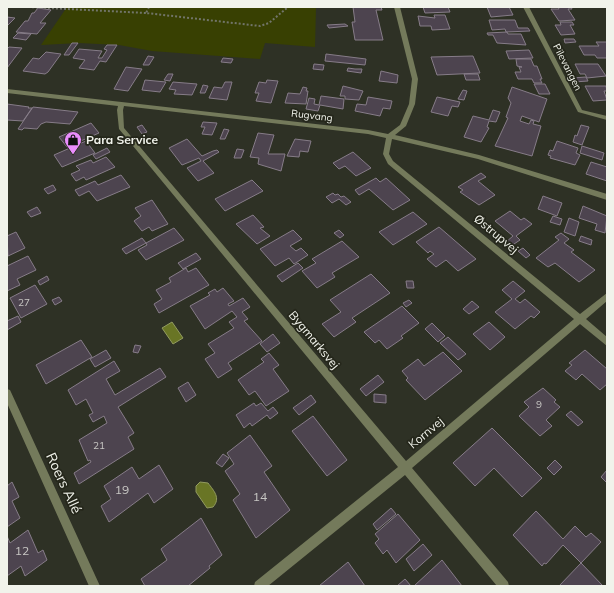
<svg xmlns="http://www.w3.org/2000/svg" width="614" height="593" font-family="Mulish,sans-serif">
  <rect width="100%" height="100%" fill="#2e3125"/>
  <!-- green -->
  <path fill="#384002" d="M67 7H316L315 47 265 43 260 59 152 51 119 45 79 43 41 45Z"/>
  <!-- water -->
  <path fill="#697525" stroke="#929b60" d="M172 322 183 338 173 344 162 328Z
    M200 482 208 483C214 491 221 498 213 507L207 508 196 492V486Z"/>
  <!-- building -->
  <path fill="#4d444f" stroke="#867c88" d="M353 7H381L382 10H376L383 40H355L352 22H355Z
    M423 7H448L450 12 425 13Z
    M487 7H509L513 15 491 17Z
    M558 7H571L572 9H568L575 20 559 21 551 9H559Z
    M38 8 51 10 40 23H46L37 34 16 32 25 21H28L32 13H34Z
    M434 15H445L450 29 432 30 431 26H420L418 16 435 18Z
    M7 17 15 18 7 26Z
    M489 20H515L518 28H528L530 31 506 32 505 29 492 30Z
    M560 22H572L574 25H570L575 34 561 35 555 25H561Z
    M345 24 348 26 329 28 327 25Z
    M507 32 508 34H521L526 45 497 43 493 35H488L487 33Z
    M18 33 31 34 26 40 13 38Z
    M564 39H574L576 42 565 43Z
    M596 42H607V58H597L595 55H584L579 46H599Z
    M72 43H78L69 55H64Z
    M107 45H117L106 62 100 61 94 70 79 68 85 60 73 58 79 49 102 51 98 58H102L107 50 104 49Z
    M9 47 22 48 7 68V49Z
    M529 50 533 58 509 59 506 51Z
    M46 52 61 54 48 72 45 74 23 71 33 58 39 59Z
    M326 54 366 59 365 65 325 61Z
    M148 56 154 57 149 65H143Z
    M473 56 480 73 437 75 431 57Z
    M223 58 233 59 231 63 221 62Z
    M516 59H531L534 66H537L542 79H540L542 83H534L532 79H518L515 72H521L519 67H522L517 66Z
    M314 64 324 65 323 70 313 69Z
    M575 64H598L606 76 587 78 585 74H580Z
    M126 67 142 69 128 91 114 89Z
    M348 68 355 69H362L361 73 347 71Z
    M381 71 398 75 397 83 379 81Z
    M168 74H173L170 81 164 80Z
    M464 74H478L480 80H466Z
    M586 77 588 81 574 82 572 78Z
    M145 80 166 82 160 92 142 90Z
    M267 80 278 81 271 103 256 101 259 93H255L259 82 266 83Z
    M173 82 197 84 192 95 174 94 176 90 169 89Z
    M225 82H232L227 100 209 98 214 87 222 88Z
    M534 84H545L550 94H539Z
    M203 85 208 86 205 93H200Z
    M343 86 363 91 359 100 345 99V96H340Z
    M585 86H606L607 91H604L607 100 593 101Z
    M303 87 307 88 306 91H308L306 104 285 103 288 93 300 94Z
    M512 87 547 99 539 122 522 116 520 121 529 124 531 120 534 121 533 124 541 126 532 156 495 146 508 118 506 117 511 103 508 98Z
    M463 90 467 91 464 100 458 99Z
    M321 96 344 99 343 109 320 105 318 111 306 109 309 98 315 99 314 104 319 105Z
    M368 97 392 101 390 109 383 108 380 116 355 111 357 104 366 105Z
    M437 97 460 102 458 107 452 106 448 116 431 112Z
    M7 104 29 107 28 108H32L23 121 7 120Z
    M33 107 78 112 70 124 46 122 41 124 37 129 24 128 22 130 18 129Z
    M493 110 500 112 496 122 489 121 487 127 489 128 481 142 464 137 473 116 489 120Z
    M203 122 217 123 212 135 202 134 205 127H201Z
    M91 123 99 133 67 147 59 137Z
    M142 125 147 132 142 134 137 127Z
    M581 125 589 127 582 145 573 142 575 135 577 136Z
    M224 129 229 130 225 139H220Z
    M258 133 274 135 268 154H285L281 171 258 164 259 158 250 157Z
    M187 139 202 156 213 151 217 150 219 152 203 161 214 173 198 181 187 168 201 161 199 158 182 165 169 148Z
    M295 139 311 141 308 152 300 151 299 157 287 156Z
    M86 141 95 153 62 167 54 155Z
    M557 141 578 148 576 153 580 155 575 165 550 158 551 156 548 155 550 150 553 151Z
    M582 146 604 153 602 160 580 153Z
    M107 148 110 152 96 159 93 155Z
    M237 149 244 150 241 158H234Z
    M353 152 371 168 356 176 345 166 339 169 333 163Z
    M106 157 115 167 86 180 84 177 76 181 71 174 80 170 76 166 91 160 93 163Z
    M591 162 607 167V181L586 174Z
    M481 173 486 177 478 181 495 195 479 205 460 192 463 190 458 187Z
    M121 175 130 187 97 201 89 191 79 196 75 190 95 181 98 185Z
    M376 178 380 182 386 178 410 200 393 210 369 189 359 195 355 190Z
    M252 180 263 191 225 211 215 199Z
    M53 185 56 190 48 194 44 189Z
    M333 193 335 195 338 194 341 197 344 196 351 202 346 205 339 199 332 203 326 197Z
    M543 196 562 203 557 216 538 209Z
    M152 200 168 224 152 231 149 227 142 231 134 221 141 216 135 208Z
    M583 206 607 216 605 233 595 230 597 224 579 218Z
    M37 207 41 213 31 217 27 212Z
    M510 211 521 220 524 218 532 224 516 236 520 240 511 246 506 242 513 236 495 221Z
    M413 212 427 224 393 245 379 232Z
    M253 215 264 227 260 228 270 236 257 244 236 224Z
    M553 216 562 219 560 225 550 222Z
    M569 218 579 222 575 236 564 232Z
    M439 227 476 259 458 271 446 260 436 267 427 259 434 254 430 251 428 253 416 242Z
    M174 228 184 240 146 260 138 250 147 245 146 243 126 254 122 249 142 238 146 243Z
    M293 230 302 239 290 246 296 251 301 248 308 255 294 264 289 258 275 266 260 249Z
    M339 230 344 235 340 238 334 233Z
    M16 232 25 248 8 256 7 236Z
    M561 233 569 239 564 243 574 250 571 252 595 270 579 282 555 263 548 267 536 258 559 240 555 237Z
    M581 236 592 240 591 245 579 241Z
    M342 241 359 257 332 273 335 277 317 288 302 271 316 263 312 259Z
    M523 248 530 255 526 258 518 251Z
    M196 253 201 259 183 269 178 263Z
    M28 256 36 270 17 279 20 285 7 291V266Z
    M298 263 303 268 282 282 277 276Z
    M186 268 188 272 196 268 209 285 159 313 154 304 162 299 156 290 171 282 169 278Z
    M371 274 390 293 352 318 356 322 334 337 322 324 341 312 330 300Z
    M47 276 49 280 40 285 38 281Z
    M406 281H413L414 288H407Z
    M513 281 525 291 515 299 520 303 525 299 540 312 534 318 531 316 515 329 495 312 512 299 502 290Z
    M35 285 47 304 21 318 10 298Z
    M223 288 234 301 228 304 229 306 243 298 250 307 242 312 248 319 244 321 262 341 228 363 232 369 218 378 205 359 215 353 208 344 234 328 229 322 237 317 232 311 205 329 190 306 210 295 208 293 215 289 217 292Z
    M59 297 62 301 55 305 52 300Z
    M409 300 412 303 406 307 403 303Z
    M472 301 479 307 469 314 463 309Z
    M402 306 419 323 401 336 403 338 387 349 379 340 375 343 364 332Z
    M18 316 21 322 7 330V321Z
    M489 322 505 337 490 350 473 334Z
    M432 323 445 336 438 342 425 329Z
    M273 334 280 343 267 352 260 344Z
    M448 337 466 354 458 360 440 343Z
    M81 340 92 357 46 384 36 365Z
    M135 345 141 346 138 353 133 352Z
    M106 350 111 358 95 367 90 359Z
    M585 350 607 369V384L600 390 582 374 576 380 565 371 572 365 569 363Z
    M443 352 462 371 425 400 406 380 408 378 402 371 418 359 424 366Z
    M269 353 279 365 273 369 289 391 266 406 255 391 249 395 238 380 264 362 261 359Z
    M114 361 120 371 106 379 115 395 160 368 166 377 118 407 134 433 128 437 134 449 79 484 74 473 91 462 90 460 88 461 79 440 107 423 104 416 93 422 89 415 93 413 86 399 76 405 68 390Z
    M378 375 384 382 366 396 360 389Z
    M188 382 196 395 186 402 178 388Z
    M543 388 556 400 554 402 560 407 546 420 552 426 540 436 519 416 529 407 524 402Z
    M374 394 386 395V403L374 402Z
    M311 395 316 402 299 415 293 408Z
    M254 403 256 406 261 403 268 411 273 407 278 413 270 419 267 415 252 426 250 423 244 428 236 415Z
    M571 411 583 422 578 426 566 415Z
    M313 416 347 460 327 476 292 431Z
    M492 428 542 478 522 497 494 468 475 486 453 463Z
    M250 435 272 466 264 472 290 510 256 538 233 500 240 494 225 471 234 464 227 453Z
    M223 454 229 458 222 467 216 463Z
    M555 460 562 467 554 475 547 468Z
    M159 465 173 489 154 503 148 493 109 522 101 506 111 499 104 486 132 467 139 479Z
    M607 470V483L601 477Z
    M12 482 19 497 12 501 20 518 7 527V486Z
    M391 508 396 514 377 530 373 524Z
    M536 511 563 539 575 526 586 537 591 533 601 542 581 563 603 586H559L581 563 563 545 546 564 544 563 542 566 513 535Z
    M398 514 420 540 396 563 387 550 383 554 375 543 379 539 375 534Z
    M201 518 222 555 209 566 210 568 188 586H145L141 579 167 560 161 549Z
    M28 530 38 553 43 550 47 560 25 576 21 566 7 576V536L10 543Z
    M423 544 432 555 414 571 406 559Z
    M442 560 462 586H414Z
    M348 562 365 586H319Z
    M405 579 411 586H397Z"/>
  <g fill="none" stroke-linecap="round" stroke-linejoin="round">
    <!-- path -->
    <path stroke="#72756a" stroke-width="2" stroke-dasharray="2 2" stroke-linecap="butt" d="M28 7 146 13
      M149 7 146 13 260 26 269 23 288 7"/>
    <!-- street -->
    <path fill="#747a5b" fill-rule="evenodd" d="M394 7H400L418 79 415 104 406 126 395 135 479 155 607 194V200L478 159 392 139 389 154 393 161 580 314 607 293V301L586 319 607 337V346L580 324 412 468 508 582 509 586H497L405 475 268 586H254L255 582 398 467 119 129 117 110 118 106 7 93V89L368 130 388 134 400 125 409 104 412 79ZM124 106 368 134 386 138 383 154 388 164 574 319 406 461 124 128 123 110Z
      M523 7H529L582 110 607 116V120L578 112Z
      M7 389 10 390 100 586H89L7 403Z"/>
  </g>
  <!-- icons -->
  <defs>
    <symbol id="shop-pin" viewBox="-11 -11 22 30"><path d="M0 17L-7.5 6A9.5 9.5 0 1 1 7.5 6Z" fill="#ea8dfc" stroke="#25271b"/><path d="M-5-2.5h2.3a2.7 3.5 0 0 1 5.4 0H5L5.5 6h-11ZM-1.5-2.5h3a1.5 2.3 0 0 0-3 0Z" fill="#111"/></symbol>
  </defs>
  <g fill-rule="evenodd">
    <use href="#shop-pin" x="63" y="130" width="20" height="27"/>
  </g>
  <g text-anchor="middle" stroke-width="3.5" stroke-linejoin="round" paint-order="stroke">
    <!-- far-street labels -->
    <g font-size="10" fill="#f1f3eb" stroke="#25271b">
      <text transform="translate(568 67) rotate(63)" y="4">Pilevangen</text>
      <text transform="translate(312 115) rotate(7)" y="4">Rugvang</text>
    </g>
    <!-- number labels -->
    <g font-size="10" fill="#c8c7c4">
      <text x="24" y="306">27</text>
      <text x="539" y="408">9</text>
      <text x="99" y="449">21</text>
    </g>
    <!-- poi labels -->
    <g font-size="12" font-weight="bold" fill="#f1f3eb" stroke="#25271b" text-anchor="start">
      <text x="86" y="144">Para Service</text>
    </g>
    <!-- street labels -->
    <g font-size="12" fill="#f1f3eb" stroke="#25271b">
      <text transform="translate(496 234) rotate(40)" y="4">Østrupvej</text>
      <text transform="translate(314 340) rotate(50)" y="4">Bygmarksvej</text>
      <text transform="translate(426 433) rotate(-40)" y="4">Kornvej</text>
    </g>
    <!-- near-number labels -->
    <g font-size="12" fill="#c8c7c4">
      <text x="122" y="494">19</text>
      <text x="260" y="501">14</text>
      <text x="22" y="555">12</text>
    </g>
    <!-- near-street labels -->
    <g font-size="14" fill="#f1f3eb" stroke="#25271b">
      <text transform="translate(64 483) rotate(65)" y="5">Roers Allé</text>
    </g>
  </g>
  <!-- border -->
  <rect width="614" height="593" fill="none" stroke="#f1f3eb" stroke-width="16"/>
</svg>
